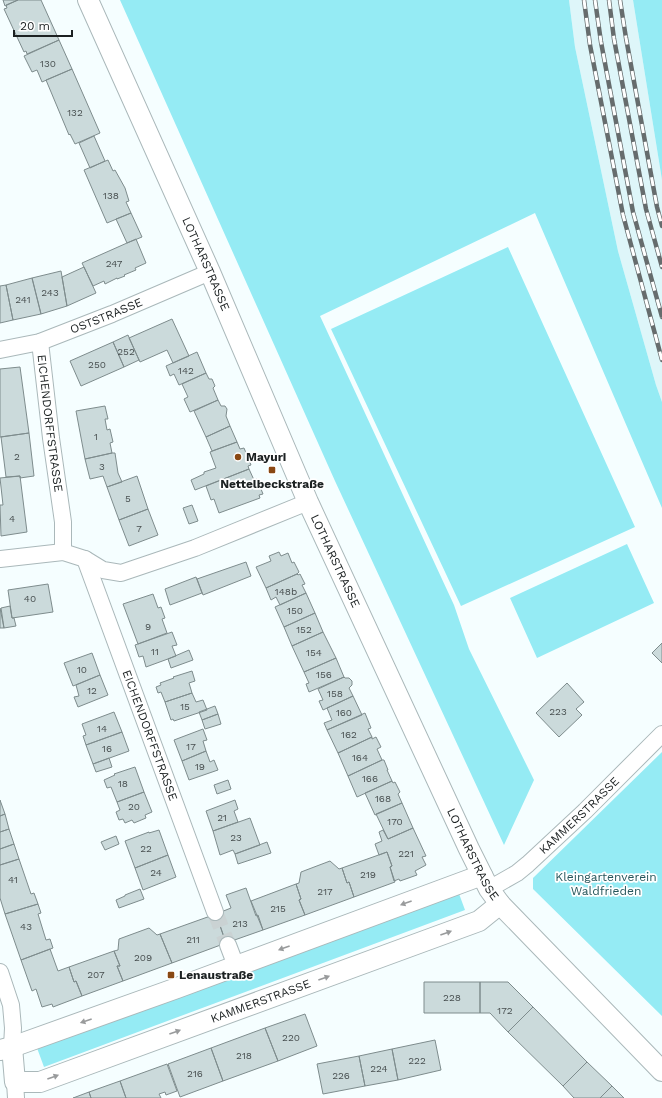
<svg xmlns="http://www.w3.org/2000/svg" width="662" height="1098" font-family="'Work Sans',sans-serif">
  <rect width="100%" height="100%" fill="#f5feff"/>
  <!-- built -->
  <path fill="#def6f9" d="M569 0H633L662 180V402L656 385 618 251 575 47Z"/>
  <!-- green -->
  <path fill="#95ebf4" d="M120 0H569L575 47 618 251 656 385 662 402V508L535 213 320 316 454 605 469 649 534 780 504 845 335 481Z
    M633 0H662V180Z
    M508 247 635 527 461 606 331 329Z
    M627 544 654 603 537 658 510 598Z
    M662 752V1016L533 889V878Z
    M458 891 465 910 44 1067 37 1048Z"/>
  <!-- building -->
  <path fill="#cbdadb" stroke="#7e8c8d" d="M3 0H18L5 6Z
    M18 0H41L59 40 27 54 26 51 24 52 4 9 7 8 6 5Z
    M59 40 72 69 42 82 37 70 32 72 24 56Z
    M72 69 100 133 75 144 70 134 69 135 46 80Z
    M94 136 105 161 90 168 79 143Z
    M108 160 113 171 115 170 125 188 129 201 126 202 131 213 107 223 84 170Z
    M131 213 142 237 127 243 116 219Z
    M136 239 146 263 135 268 136 270 124 275 125 276 117 279V278L105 284 104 281 93 286 82 263Z
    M84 267 96 293 67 306 62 277Z
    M61 271 67 306 41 314 32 278Z
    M32 278 41 314 13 320 6 285Z
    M6 285 13 320 0 323V286Z
    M172 319 189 356 173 363 167 350 140 362 129 338Z
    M128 335 139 360 124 367 113 342Z
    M113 342 124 367 81 386 70 361Z
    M197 352 206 373 179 385 174 374 170 376 166 366Z
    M20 367 29 433 0 437V369Z
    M206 373 209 379H212L215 386 213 388 218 400 190 412 184 399 188 397 182 384Z
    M218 400 221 406H225L227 409 226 416 230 426 206 437 194 411Z
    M105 406 108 419H105L107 430 110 429 113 442 110 443 112 453 85 459 76 411Z
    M230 426 237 442 212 451 206 437Z
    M29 433 34 476 20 478V476L6 477 1 437Z
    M237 442 240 449 244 448 251 465 248 466 249 469 195 490 191 480 204 474V472L216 468 210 452Z
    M112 453H115L118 473 122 482 107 487 103 476 90 479 85 459Z
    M249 469 254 480 257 479 263 494 259 495 260 498 219 513 214 499 211 500 206 486Z
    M20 476 27 532 1 536 0 505H3L0 478Z
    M137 476 148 509 119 520 107 487Z
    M192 505 198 521 189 524 183 508Z
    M148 509 158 535 129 546 119 520Z
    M279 552 281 556 288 553 292 563 294 562 299 572 297 574 266 588 256 567 271 561 269 556Z
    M246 562 251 576 203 595 197 579Z
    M297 574 298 575 300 574 305 584 302 585 306 593 280 605 276 597 271 600 266 588Z
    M196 577 202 593 170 605 165 589Z
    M48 584 53 612 12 618 8 590Z
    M306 593 315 613 284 627 275 607Z
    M153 594 158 608 161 607 165 618 162 619 167 633 138 644 123 604Z
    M10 606 12 618H14L16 626 4 628 1 608Z
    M0 608 4 628H0Z
    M315 613 323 632 292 646 284 627Z
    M172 632 177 645 172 646 176 656 146 667 143 656 139 657 135 645Z
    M323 632 336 658 304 672 292 646Z
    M662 643V663L652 653Z
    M189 650 193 660 171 668 168 659Z
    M92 653 100 675 73 686 64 663Z
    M336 658 344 677 309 692 306 684 309 683 304 672Z
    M192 671 195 681 189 683 192 693 165 702 161 692 158 693 156 687 161 685 160 683 174 678 173 677Z
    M100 675 108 695 78 707 74 697 79 696 76 685Z
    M344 677 345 678H349L352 681V685L349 688 353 696 323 710 319 701 323 700 318 689Z
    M567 683 584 702 576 709 582 715 559 737 536 713Z
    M192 693 196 702 203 700 207 710 174 721 173 719 171 720 165 702Z
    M353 696 362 715 327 730 324 723 332 720 327 708Z
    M215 706 218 714 202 720 199 712Z
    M114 712 122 732 86 745 83 736 86 735 82 724Z
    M365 713 371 728 368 729 372 737 338 753 327 730Z
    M218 714 221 724 205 729 202 720Z
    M203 729 207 740 203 741 206 751 182 761 174 740Z
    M122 732 129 751 93 764 86 745Z
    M372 737V739L376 737 381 747 377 749 382 760 348 776 338 753Z
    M206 751 210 762 214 760 218 770 189 780 182 761Z
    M109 758 112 767 96 772 93 764Z
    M382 760H384L388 770H387L392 781 357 797 348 776Z
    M135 767 144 792 117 802 111 787 107 788 104 780 115 775 114 774Z
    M228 780 231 789 217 794 214 785Z
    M392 781 393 783 395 782 400 792 398 794 402 803 375 815 365 793Z
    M144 792 152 812 145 815 146 818 134 823 132 820 125 823 123 819 119 820 116 812 120 810 117 802Z
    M0 800 5 814 0 816Z
    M235 800 238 809 234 811 238 822 213 831 206 811Z
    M402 803 413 828 388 839 376 814Z
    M5 814 9 829 0 832V816Z
    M250 818 260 845 235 854 233 850 220 855 213 831Z
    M413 828 426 856 422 857 426 865 415 871 417 875 400 881 399 879 394 881 390 867 392 866 387 852 379 855 375 844 382 841 379 832 383 830 388 839Z
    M9 829 14 844 0 849V832Z
    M159 830 168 855 135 868 125 841 149 832V833Z
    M116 836 119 844 105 850 101 842Z
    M267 842 271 853 238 864 235 854Z
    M14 844 19 859 0 865V849Z
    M387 852 392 866 390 867 395 882 354 897 349 882 347 883 342 868Z
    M168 855 176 877 143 890 135 868Z
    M19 859 31 894 34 893 38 904 5 914 0 898V865Z
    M330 861 339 869 342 868 347 883 349 882 354 897 305 915 299 900 301 899 296 884 299 883 301 872Z
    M296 884 301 899 299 900 305 915 263 930 251 901Z
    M246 888 256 916 258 915 263 930 226 943 216 914 231 908 226 895Z
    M140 889 144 899 119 908 116 900 125 896V895Z
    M38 904 41 913 38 914 46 940 50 939 53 948 21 960 5 914Z
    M216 914 226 943 172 963 160 934Z
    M149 928 157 935 160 934 172 963 123 981 117 966H120L114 951 118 950 119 939Z
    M50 949 58 971 69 967 74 982 76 981 82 996 53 1007 52 1004 42 1007 36 989 32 991 21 960Z
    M114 951 120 966H117L123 981 82 996 76 981 74 982 69 967Z
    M424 982H480V1013H424Z
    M480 982H508L533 1007 508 1032 490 1013H480Z
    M533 1007 587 1062 563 1086 508 1032Z
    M305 1014 317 1046 278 1061 265 1028Z
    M265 1028 278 1061 223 1081 211 1048Z
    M435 1040 441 1070 398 1080 392 1049Z
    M211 1048 223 1081 180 1097 168 1064Z
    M392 1049 398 1080 365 1086 359 1056Z
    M359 1056 365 1086 323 1094 317 1064Z
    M587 1062 612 1086 600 1098H574L563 1086Z
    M167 1064 177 1091 166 1095 165 1092 159 1094 161 1098H126L120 1081Z
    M120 1081 126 1098H91L89 1092Z
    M612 1086 624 1098H600Z
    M89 1092 91 1098H73Z"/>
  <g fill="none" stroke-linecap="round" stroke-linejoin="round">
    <!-- minor-tunnel -->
    <path stroke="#cad2d3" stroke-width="16" stroke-dasharray="16 8" stroke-linecap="butt" d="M215 912 228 945"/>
    <defs>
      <g id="minor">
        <path id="s1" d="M40 342 51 438 63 522V552"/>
        <path id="s2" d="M0 350 40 342 112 314 210 272"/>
        <path d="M0 559 63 552 85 559 103 570 121 573 195 548 308 502"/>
        <path id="s3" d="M85 559 215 912"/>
        <path id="s4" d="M489 889 517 873 528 864 585 811 662 734"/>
        <path d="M228 945 236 966"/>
        <path d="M0 972 11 1005 13 1028 12 1047"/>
        <path d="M15 1082 16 1098"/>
      </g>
      <g id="tertiary">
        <path id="s5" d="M88 0 210 272 308 502 469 849 489 889 500 904 662 1071"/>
        <path id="s6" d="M12 1047 15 1082H40L479 921 500 904"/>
        <path d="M0 1050 12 1047 177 988 482 875"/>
      </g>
    </defs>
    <!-- minor casing -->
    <use href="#minor" stroke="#aab8ba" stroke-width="18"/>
    <!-- tertiary casing -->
    <use href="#tertiary" stroke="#aab8ba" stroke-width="22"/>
    <!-- minor -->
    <use href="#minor" stroke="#fff" stroke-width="16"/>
    <!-- tertiary -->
    <use href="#tertiary" stroke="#fff" stroke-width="20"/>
    <defs>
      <path id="rail" d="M584 0 590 45 623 215 662 360
        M595 0 601 42 633 212 662 317
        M609 0 614 39 646 209 662 267
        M620 0 626 38 657 207 662 226"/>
    </defs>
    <!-- rail casing -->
    <use href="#rail" stroke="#666c6d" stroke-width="4.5"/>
    <!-- rail -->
    <use href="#rail" stroke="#fff" stroke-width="3" stroke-dasharray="9" stroke-linecap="butt"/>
  </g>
  <!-- one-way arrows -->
  <defs><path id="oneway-solid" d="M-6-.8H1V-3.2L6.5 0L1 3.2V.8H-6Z"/></defs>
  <g fill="#999b9c">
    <use href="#oneway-solid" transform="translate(406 903) rotate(160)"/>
    <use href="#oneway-solid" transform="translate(446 933) rotate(-20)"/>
    <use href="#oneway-solid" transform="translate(284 948) rotate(160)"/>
    <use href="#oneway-solid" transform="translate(324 978) rotate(-20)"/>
    <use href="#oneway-solid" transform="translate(86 1021) rotate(161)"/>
    <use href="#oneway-solid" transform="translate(175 1032) rotate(-20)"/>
    <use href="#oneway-solid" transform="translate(53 1077) rotate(-20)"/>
  </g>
  <!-- markers -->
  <g fill="#894813" stroke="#fff" stroke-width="1.5">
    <circle cx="238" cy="457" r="4"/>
    <rect x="268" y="466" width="8" height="8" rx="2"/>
    <rect x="167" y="971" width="8" height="8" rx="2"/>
  </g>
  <g text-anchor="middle" stroke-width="3.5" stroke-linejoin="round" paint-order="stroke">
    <!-- number labels -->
    <g font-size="10" fill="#484f50">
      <text x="48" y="67">130</text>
      <text x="75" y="116">132</text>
      <text x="111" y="199">138</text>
      <text x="114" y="267">247</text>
      <text x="50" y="296">243</text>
      <text x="23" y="303">241</text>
      <text x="126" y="355">252</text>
      <text x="97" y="368">250</text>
      <text x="186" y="374">142</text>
      <text x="96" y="440">1</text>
      <text x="17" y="460">2</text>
      <text x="102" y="470">3</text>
      <text x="128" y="502">5</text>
      <text x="12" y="522">4</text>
      <text x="139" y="532">7</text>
      <text x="286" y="595">148b</text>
      <text x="30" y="602">40</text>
      <text x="295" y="614">150</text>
      <text x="148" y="630">9</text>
      <text x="304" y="633">152</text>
      <text x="155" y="655">11</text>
      <text x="314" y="656">154</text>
      <text x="82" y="673">10</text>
      <text x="324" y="678">156</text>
      <text x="92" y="694">12</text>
      <text x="335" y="697">158</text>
      <text x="185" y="710">15</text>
      <text x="558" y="715">223</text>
      <text x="344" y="716">160</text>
      <text x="102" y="732">14</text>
      <text x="349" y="738">162</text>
      <text x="191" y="750">17</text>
      <text x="107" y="752">16</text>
      <text x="360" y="761">164</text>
      <text x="200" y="770">19</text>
      <text x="370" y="782">166</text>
      <text x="123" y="787">18</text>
      <text x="383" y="802">168</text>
      <text x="134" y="810">20</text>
      <text x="222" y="821">21</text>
      <text x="395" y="825">170</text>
      <text x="236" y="841">23</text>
      <text x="146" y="852">22</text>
      <text x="406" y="857">221</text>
      <text x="156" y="876">24</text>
      <text x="368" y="878">219</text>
      <text x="13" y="883">41</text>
      <text x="325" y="895">217</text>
      <text x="278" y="912">215</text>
      <text x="240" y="927">213</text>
      <text x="26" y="930">43</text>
      <text x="193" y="943">211</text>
      <text x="143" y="961">209</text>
      <text x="96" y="978">207</text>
      <text x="452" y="1001">228</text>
      <text x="505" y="1014">172</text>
      <text x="291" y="1041">220</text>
      <text x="244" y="1059">218</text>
      <text x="417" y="1064">222</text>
      <text x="379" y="1072">224</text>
      <text x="195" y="1077">216</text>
      <text x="341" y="1079">226</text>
    </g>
    <!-- street labels -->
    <g font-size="12" fill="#1c2122" stroke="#fff">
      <text dy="4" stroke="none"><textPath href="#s5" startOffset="289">LOTHARSTRASSE</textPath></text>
      <text dy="4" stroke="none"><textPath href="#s2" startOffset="112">OSTSTRASSE</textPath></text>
      <text dy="4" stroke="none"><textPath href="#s1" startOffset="82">EICHENDORFFSTRASSE</textPath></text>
      <text dy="4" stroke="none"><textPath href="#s5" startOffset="613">LOTHARSTRASSE</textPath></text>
      <text dy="4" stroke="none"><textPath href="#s3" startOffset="188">EICHENDORFFSTRASSE</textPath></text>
      <text dy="4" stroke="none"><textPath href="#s4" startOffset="117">KAMMERSTRASSE</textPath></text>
      <text dy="4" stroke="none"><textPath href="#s5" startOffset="937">LOTHARSTRASSE</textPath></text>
      <text dy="4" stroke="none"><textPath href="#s6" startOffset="295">KAMMERSTRASSE</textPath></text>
    </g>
    <!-- poi labels -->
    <g font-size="12" font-weight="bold" fill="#1c2122" stroke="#fff" text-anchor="start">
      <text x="246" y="461">Mayuri</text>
      <text x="272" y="488" text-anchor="middle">Nettelbeckstraße</text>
      <text x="179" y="979">Lenaustraße</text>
    </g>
    <!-- park labels -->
    <g font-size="12" fill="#26565b" stroke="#fff">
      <text x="606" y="881">Kleingartenverein<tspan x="606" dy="14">Waldfrieden</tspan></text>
    </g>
  </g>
  <!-- scale -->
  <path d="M14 30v6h58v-6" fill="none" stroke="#1c2122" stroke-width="2"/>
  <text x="20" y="30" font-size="12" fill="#1c2122" stroke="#ffffff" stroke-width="3" paint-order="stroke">20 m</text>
</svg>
